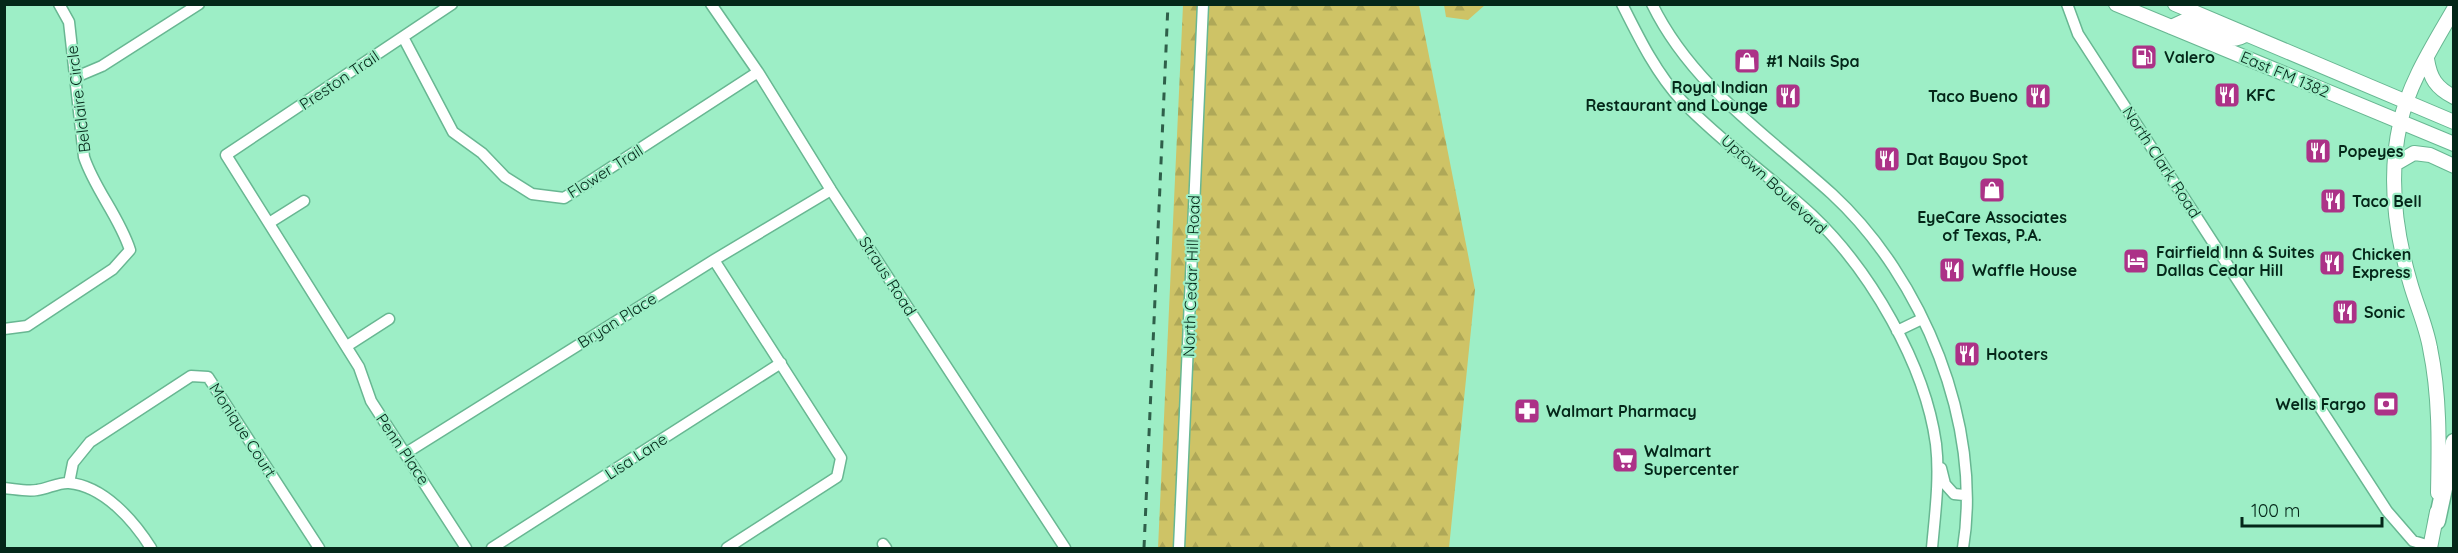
<svg xmlns="http://www.w3.org/2000/svg" width="2458" height="553" font-family="Quicksand,sans-serif">
  <defs>
    <pattern id="forest-firs" width="22" height="20" patternUnits="userSpaceOnUse" patternTransform="scale(1.5)"><rect width="22" height="20" fill="#cec366"/><path d="M5 1l3.5 6h-7zM16 11l3.5 6h-7z" fill="#afa858"/></pattern>
  </defs>
  <rect width="100%" height="100%" fill="#9deec6"/>
  <!-- forest -->
  <path fill="url(#forest-firs)" d="M1183 5H1419L1475 290 1449 548H1158Z
    M1444 5V4L1485 5 1468 20 1446 17Z"/>
  <g fill="none" stroke-linecap="round" stroke-linejoin="round">
    <defs>
      <path id="minor" d="M452 4 226 155 359 367 371 401 466 548
        M711 4 758 72 831 190 1065 548
        M1622 4C1639 38 1656 73 1682 101 1721 142 1770 176 1812 215 1870 270 1925 364 1936 444 1940 478 1935 514 1932 548
        M1652 4C1692 86 1767 135 1832 194 1923 278 1983 425 1963 548
        M2067 4 2078 34 2387 511 2413 541 2430 546
        M403 37 453 132 482 153 505 177 532 194 564 198 758 72
        M76 77 102 66 199 4
        M269 223 304 201
        M714 260 841 458 837 477 727 548
        M4 329 27 326 113 269 130 250C119 216 95 190 84 157L69 22 59 4
        M1897 331 1922 319
        M347 346 389 319
        M406 453 714 260 831 190
        M1941 468 1945 484 1954 494 1964 495
        M69 483 73 463 90 442 191 376 208 377 319 548
        M4 488C15 489 27 492 37 490 47 489 59 482 69 483 104 486 134 521 151 548
        M883 544 886 548
        M492 548 781 363
        M1179 548 1203 4"/>
      <path id="major" d="M2116 4 2454 144
        M2175 4 2454 122
        M2171 27 2184 21C2200 28 2229 48 2246 34
        M2427 59C2430 78 2436 88 2454 97
        M2395 164 2414 153 2430 155 2454 166
        M2438 493C2439 444 2440 396 2430 348 2426 325 2416 304 2410 282 2395 231 2388 178 2400 124 2408 84 2434 44 2454 9
        M2430 548 2437 512"/>
      <path id="highway" d="M2437 521 2454 442"/>
    </defs>
    <!-- minor casing -->
    <use href="#minor" stroke="#68b792" stroke-width="13"/>
    <!-- major casing -->
    <use href="#major" stroke="#68b792" stroke-width="16"/>
    <!-- highway casing -->
    <use href="#highway" stroke="#68b792" stroke-width="19"/>
    <!-- minor -->
    <use href="#minor" stroke="#fff" stroke-width="10"/>
    <!-- major -->
    <use href="#major" stroke="#fff" stroke-width="14"/>
    <!-- highway -->
    <use href="#highway" stroke="#fff" stroke-width="16"/>
    <!-- rail -->
    <path stroke="#2f5f4a" stroke-width="3" stroke-dasharray="8 8" stroke-linecap="butt" d="M1144 548 1168 4"/>
  </g>
  <!-- icons -->
  <defs>
    <symbol id="fuel-square" viewBox="-11 -11 22 22"><rect x="-9" y="-9" width="18" height="18" rx="4" fill="#ac3287" stroke="#9deec6"/><path d="M-5.5-6h7V0h2V4h1.3V-2.5L3-4.5l.8-.8L6-3V5H2.5V1h-1V6h-7ZM-4.2-4.7v3.2H.2V-4.7Z" fill="#fff"/></symbol>
    <symbol id="shop-square" viewBox="-11 -11 22 22"><rect x="-9" y="-9" width="18" height="18" rx="4" fill="#ac3287" stroke="#9deec6"/><path d="M-5-2.5h2.3a2.7 3.5 0 0 1 5.4 0H5L5.5 6h-11ZM-1.5-2.5h3a1.5 2.3 0 0 0-3 0Z" fill="#fff"/></symbol>
    <symbol id="restaurant-square" viewBox="-11 -11 22 22"><rect x="-9" y="-9" width="18" height="18" rx="4" fill="#ac3287" stroke="#9deec6"/><path d="M-5-6h1v4h1v-4h1v4h1v-4h1v5L-1.5 .5V6h-2V.5L-5-1ZM5-6V6H3V1.5H1.5Q1.5-4 5-6Z" fill="#fff"/></symbol>
    <symbol id="hotel-square" viewBox="-11 -11 22 22"><rect x="-9" y="-9" width="18" height="18" rx="4" fill="#ac3287" stroke="#9deec6"/><path d="M-6-4.5h1.5V1H6V5H4.5V3h-9V5H-6ZM-4 0a1.8 1.8 0 1 1 3.6 0ZM.5 0V-2.5h3Q6-2.5 6 0Z" fill="#fff"/></symbol>
    <symbol id="bank-square" viewBox="-11 -11 22 22"><rect x="-9" y="-9" width="18" height="18" rx="4" fill="#ac3287" stroke="#9deec6"/><path d="M-6-4H6V4H-6ZM0-2.3a2.3 2.3 0 1 0 0 4.6a2.3 2.3 0 1 0 0-4.6Z" fill="#fff"/></symbol>
    <symbol id="pharmacy-square" viewBox="-11 -11 22 22"><rect x="-9" y="-9" width="18" height="18" rx="4" fill="#ac3287" stroke="#9deec6"/><path d="M-2-6h4v4h4v4h-4v4h-4v-4h-4v-4h4Z" fill="#fff"/></symbol>
    <symbol id="supermarket-square" viewBox="-11 -11 22 22"><rect x="-9" y="-9" width="18" height="18" rx="4" fill="#ac3287" stroke="#9deec6"/><path d="M-6-5.5h2.5l.6 2H6L4.5 2H-2.5L-4.4-4H-6ZM-1.5 3.2a1.3 1.3 0 1 0 .1 0ZM3 3.2a1.3 1.3 0 1 0 .1 0Z" fill="#fff"/></symbol>
  </defs>
  <g fill-rule="evenodd">
    <use href="#fuel-square" x="2129" y="42" width="30" height="30"/>
    <use href="#shop-square" x="1732" y="46" width="30" height="30"/>
    <use href="#restaurant-square" x="2212" y="80" width="30" height="30"/>
    <use href="#restaurant-square" x="1773" y="81" width="30" height="30"/>
    <use href="#restaurant-square" x="2023" y="81" width="30" height="30"/>
    <use href="#restaurant-square" x="2303" y="136" width="30" height="30"/>
    <use href="#restaurant-square" x="1872" y="144" width="30" height="30"/>
    <use href="#shop-square" x="1977" y="175" width="30" height="30"/>
    <use href="#restaurant-square" x="2318" y="186" width="30" height="30"/>
    <use href="#hotel-square" x="2121" y="246" width="30" height="30"/>
    <use href="#restaurant-square" x="2317" y="248" width="30" height="30"/>
    <use href="#restaurant-square" x="1937" y="255" width="30" height="30"/>
    <use href="#restaurant-square" x="2330" y="297" width="30" height="30"/>
    <use href="#restaurant-square" x="1952" y="339" width="30" height="30"/>
    <use href="#bank-square" x="2371" y="389" width="30" height="30"/>
    <use href="#pharmacy-square" x="1512" y="396" width="30" height="30"/>
    <use href="#supermarket-square" x="1610" y="445" width="30" height="30"/>
  </g>
  <g text-anchor="middle" stroke-width="4.5" stroke-linejoin="round" paint-order="stroke">
    <!-- poi labels -->
    <g font-size="16" font-weight="bold" fill="#042719" stroke="#9deec6" text-anchor="start">
      <text x="2164" y="63">Valero</text>
      <text x="1766" y="67">#1 Nails Spa</text>
      <text x="1768" y="93" text-anchor="end">Royal Indian<tspan x="1768" dy="18">Restaurant and Lounge</tspan></text>
      <text x="2246" y="101">KFC</text>
      <text x="2018" y="102" text-anchor="end">Taco Bueno</text>
      <text x="2338" y="157">Popeyes</text>
      <text x="1906" y="165">Dat Bayou Spot</text>
      <text x="2352" y="207">Taco Bell</text>
      <text x="1992" y="223" text-anchor="middle">EyeCare Associates<tspan x="1992" dy="18">of Texas, P.A.</tspan></text>
      <text x="2156" y="258">Fairfield Inn &amp; Suites<tspan x="2156" dy="18">Dallas Cedar Hill</tspan></text>
      <text x="2352" y="260">Chicken<tspan x="2352" dy="18">Express</tspan></text>
      <text x="1972" y="276">Waffle House</text>
      <text x="2364" y="318">Sonic</text>
      <text x="1986" y="360">Hooters</text>
      <text x="2366" y="410" text-anchor="end">Wells Fargo</text>
      <text x="1546" y="417">Walmart Pharmacy</text>
      <text x="1644" y="457">Walmart<tspan x="1644" dy="18">Supercenter</tspan></text>
    </g>
    <!-- street labels -->
    <g font-size="16" fill="#042719" stroke="#9deec6">
      <text transform="translate(2285 74) rotate(23)" y="6">East FM 1382</text>
      <text transform="translate(339 80) rotate(-34)" y="6">Preston Trail</text>
      <text transform="translate(78 99) rotate(-97)" y="6">Belclaire Circle</text>
      <text transform="translate(2162 162) rotate(57)" y="6">North Clark Road</text>
      <text transform="translate(605 171) rotate(-32)" y="6">Flower Trail</text>
      <text transform="translate(1774 184) rotate(43)" y="6">Uptown Boulevard</text>
      <text transform="translate(888 276) rotate(57)" y="6">Straus Road</text>
      <text transform="translate(1191 276) rotate(-88)" y="6">North Cedar Hill Road</text>
      <text transform="translate(617 320) rotate(-32)" y="6">Bryan Place</text>
      <text transform="translate(243 430) rotate(57)" y="6">Monique Court</text>
      <text transform="translate(403 449) rotate(56)" y="6">Penn Place</text>
      <text transform="translate(636 456) rotate(-33)" y="6">Lisa Lane</text>
    </g>
  </g>
  <!-- border -->
  <rect width="2458" height="553" fill="none" stroke="#042719" stroke-width="12"/>
  <!-- scale -->
  <path d="M2242 517v9h140v-9" fill="none" stroke="#042719" stroke-width="3"/>
  <text x="2251" y="517" font-size="18" fill="#042719" stroke="#9deec6" stroke-width="4.5" paint-order="stroke">100 m</text>
</svg>
